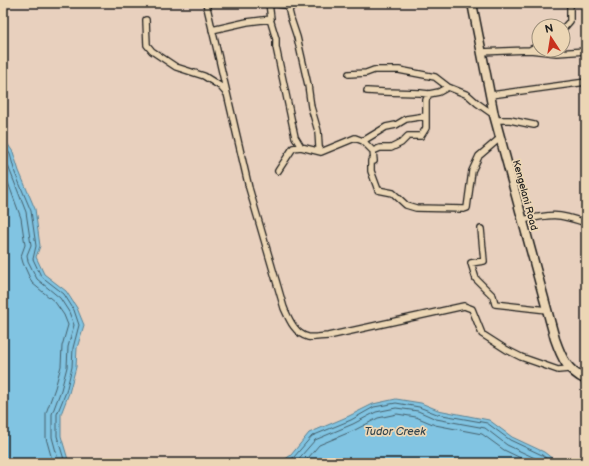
<svg xmlns="http://www.w3.org/2000/svg" width="589" height="466" font-family="'Balsamiq Sans',sans-serif">
  <rect width="100%" height="100%" fill="#e8d0be"/>
  <filter id="ink" filterUnits="userSpaceOnUse"><feTurbulence type="fractalNoise" baseFrequency=".025" numOctaves="2"/><feDisplacementMap in="SourceGraphic" scale="8" xChannelSelector="R" yChannelSelector="G"/><feConvolveMatrix kernelMatrix="1 2 1 2 8 2 1 2 1" color-interpolation-filters="sRGB"/></filter>
  <g filter="url(#ink)">
    <!-- water -->
    <path fill="#81c4e2" stroke="#598193" d="M3 137 13 152 19 171 35 209 40 246 36 257 44 274 66 291 77 308 84 325 77 348 76 367 69 393 61 414V436L69 463H3Z
      M396 399 421 403 438 410 489 420 512 437 544 452 558 463H280L291 455 309 433 349 416 373 404Z"/>
    <g fill="none" stroke-linecap="round" stroke-linejoin="round">
      <!-- shore -->
      <path stroke="#445f6b" stroke-width="1" d="M3 144 10 154 15 173 31 211 36 246 33 259 41 276 64 294 74 310 79 325 73 348 72 367 66 392 57 414V436L65 463
        M3 153 26 212 31 245 27 255 28 261 37 279 60 298 69 312 74 325 68 347 67 367 61 390 52 414V437L59 463
        M3 169 21 218 25 245 21 256 23 263 32 283 55 302 64 315 68 325 62 346 61 366 55 388 46 413V438L53 463
        M287 463 294 457 312 436 351 420 374 407 396 403 419 407 437 414 487 423 510 440 542 455 552 463
        M295 463 315 440 353 424 376 412 396 408 418 411 436 419 485 428 507 445 539 460 544 463
        M304 463 319 445 355 430 378 418 397 414 416 417 435 425 482 434 504 450 531 463"/>
      <defs>
        <path id="minor" d="M206 3 249 188 284 308C289 319 295 334 308 337 314 338 322 336 328 336L464 306 472 309 482 334 507 350 521 357 558 370 569 369
          M292 3 289 11 291 19 297 37 308 85 311 107 318 131 319 147 321 152
          M270 19 276 39V47L295 137 301 147
          M146 20 147 45 152 51 176 67 204 76 220 86 226 93
          M563 29 570 21V3
          M212 30 247 22 271 19 269 3 292 6
          M530 50 539 45
          M481 52 530 50 557 53 586 51
          M349 74 366 73 374 70H399L435 77 448 87
          M367 91 384 92 420 93 429 94 439 92 448 87 468 95 477 103 494 115
          M491 95 586 82
          M496 120H510L534 125
          M363 141 386 127 396 125 406 119 426 116
          M373 151 374 161H371V171L378 190 393 193 406 205 416 208 464 209 467 208 472 171 479 156 500 138
          M278 171 293 148 301 147 321 152 355 138 363 141 373 151 380 148H391L401 143 408 136H421L426 128V100L429 94
          M522 220C552 214 557 213 586 223
          M481 229 484 261 471 263 476 279 493 296 495 304 547 310"/>
        <path id="secondary" d="M472 3 494 115 555 339C562 359 567 370 586 380"/>
      </defs>
      <!-- minor casing -->
      <use href="#minor" stroke="#1c1c1c" stroke-width="8"/>
      <!-- secondary casing -->
      <use href="#secondary" stroke="#1c1c1c" stroke-width="11"/>
      <!-- minor -->
      <use href="#minor" stroke="#ecd6b5" stroke-width="5.5"/>
      <!-- secondary -->
      <use href="#secondary" stroke="#ecd6b5" stroke-width="8"/>
    </g>
  </g>
  <g text-anchor="middle" stroke-width="3.5" stroke-linejoin="round" paint-order="stroke">
    <!-- street labels -->
    <g font-size="10" fill="#1c1c1c" stroke="#ecd6b5">
      <text transform="translate(526 195) rotate(75)" y="4">Kengelani Road</text>
    </g>
    <!-- water labels -->
    <g font-size="11" font-style="italic" fill="#35464e" stroke="#ecd6b5">
      <text x="395" y="435">Tudor Creek</text>
    </g>
  </g>
  <!-- margin -->
  <rect width="589" height="466" fill="none" stroke="#ecd6b5" stroke-width="16"/>
  <rect x="8" y="8" width="573" height="450" fill="none" stroke="#1c1c1c" stroke-width="1.5" filter="url(#ink)"/>
  <!-- north arrow -->
  <g transform="translate(551 38) rotate(348)"><circle r="19" fill="#ecd6b5" stroke="#998c78"/>
  <path d="M0-3L7 15L0 10L-7 15Z" fill="#c8321e"/>
  <text y="-6" font-size="11" font-weight="bold" text-anchor="middle" fill="#1c1c1c">N</text>
  </g>
</svg>
